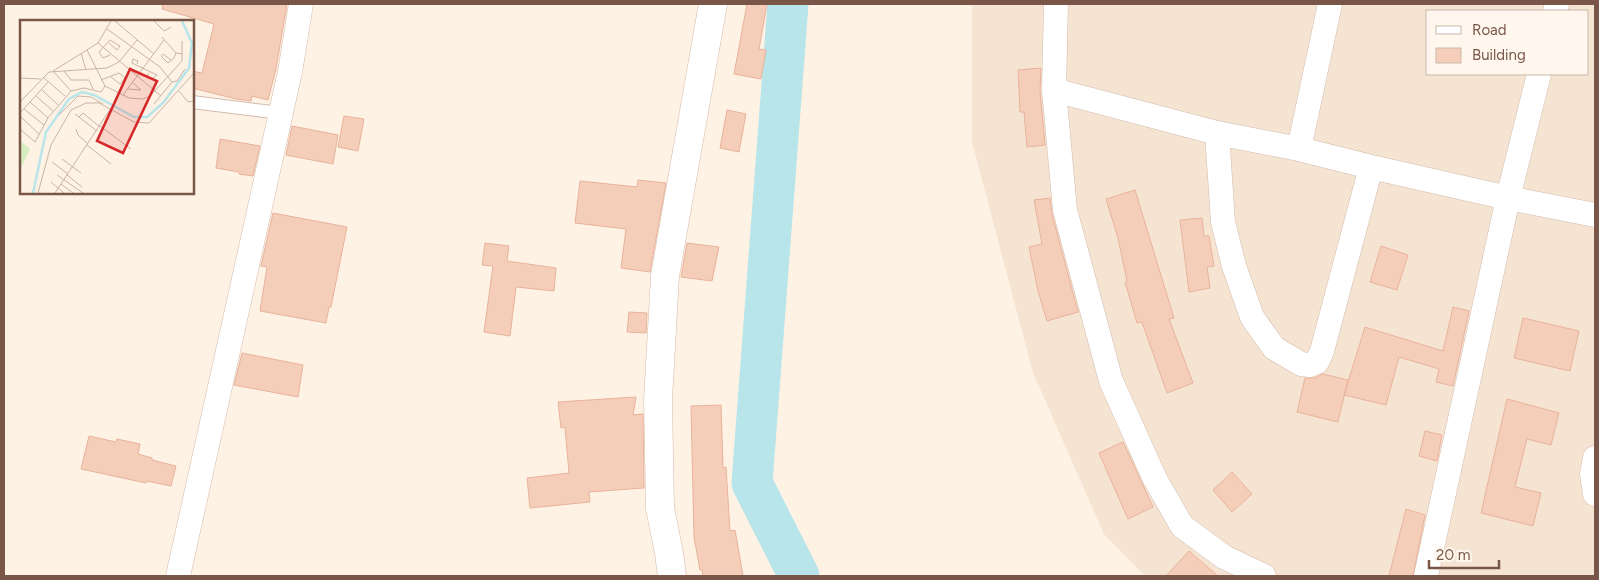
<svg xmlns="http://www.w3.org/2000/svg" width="1599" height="580" font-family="Figtree,sans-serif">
  <rect width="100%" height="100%" fill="#fef2e5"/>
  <!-- residential -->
  <path fill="#f6e4d3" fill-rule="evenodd" d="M972 4H1595V576H1145L1104 534 1033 373 972 142ZM1428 11H1588V74H1428Z"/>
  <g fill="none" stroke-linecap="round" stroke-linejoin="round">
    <!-- river -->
    <path stroke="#b8e5e9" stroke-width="41" d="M788 4 752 483 799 576"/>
  </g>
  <!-- building -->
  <path fill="#f5ceba" stroke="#e9b29a" d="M163 4H287L276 69 268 100 252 96 251 101 236 99 192 88V71L202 73 214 24 162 9Z
    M747 4H767L759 49 766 50 761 79 734 74Z
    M1041 68 1040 91 1045 145 1027 147 1024 112H1020L1018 70Z
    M727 110 746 114 739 152 720 148Z
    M344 116 364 119 358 151 338 147Z
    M292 126 338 135 333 164 286 155Z
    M220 139 260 146 253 176 239 174V172L216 168Z
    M638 180 666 183 650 272 621 268 626 229 575 223 580 181 637 187Z
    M1135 190 1174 318 1169 319 1193 383 1167 393 1142 322 1137 323 1125 282 1127 281 1118 238 1106 199Z
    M1050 198 1052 214 1078 312 1047 321 1038 291 1029 247 1042 244 1034 200Z
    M273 213 347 227 331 307H329L326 323 260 311 267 267 261 266Z
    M1202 218 1204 236H1209L1214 266 1207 267 1210 288 1189 292 1180 220Z
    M485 243 509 246 507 261 556 268 554 291 516 287 510 336 484 332 493 266 482 265Z
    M687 243 719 247 712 281 681 277Z
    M1381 246 1408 255 1397 290 1370 282Z
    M1453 307 1469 311 1453 386 1436 382 1439 369 1399 357 1386 405 1344 395 1365 327 1443 351Z
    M629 312 647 313 646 333 627 332Z
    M1523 318 1579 331 1570 371 1514 358Z
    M242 353 303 365 298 397 234 385Z
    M1323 374 1348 380 1338 422 1297 412 1305 378H1315Z
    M636 397 633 415 643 414 644 488 589 492 590 502 530 508 527 478 569 473 565 427 561 428 558 402Z
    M1507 399 1559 413 1551 445 1527 439 1515 487 1541 493 1533 526 1481 513Z
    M721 405 723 468 726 467 730 531 735 530 743 576H703L702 570H700L694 537 691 406Z
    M1425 431 1442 435 1437 461 1419 456Z
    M89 436 116 442 117 439 140 444 138 454 152 458V460L176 466 171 486 147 481 146 483 81 469Z
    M1123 442 1153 507 1128 519 1099 453Z
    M1232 472 1252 494 1232 512 1213 490Z
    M1406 509 1425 515 1413 576H1389Z
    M1189 551 1218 576H1166Z"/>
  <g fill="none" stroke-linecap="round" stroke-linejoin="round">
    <defs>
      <path id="lane" d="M192 102 280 113"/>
      <path id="street" d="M1056 4 1054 90 1065 210 1111 381 1155 479 1182 526 1224 557 1264 576
        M1555 11 1557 4
        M1054 90 1217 133 1299 149 1371 167 1508 198 1595 215
        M1217 133 1223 222 1234 266 1252 317 1274 348 1301 364 1310 365 1317 362 1322 351 1371 167
        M1299 149 1330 4
        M1595 458 1592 474 1595 494
        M178 576 290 72 301 4
        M1426 576 1508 198 1539 74"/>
      <path id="secondary" d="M672 576 669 553 660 508 658 400 665 276 713 4"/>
    </defs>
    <!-- lane casing -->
    <use href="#lane" stroke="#d3bbac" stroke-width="14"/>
    <!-- street casing -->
    <use href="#street" stroke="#d3bbac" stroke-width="25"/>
    <!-- secondary casing -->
    <use href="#secondary" stroke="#d6baaa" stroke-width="29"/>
    <!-- lane -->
    <use href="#lane" stroke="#fff" stroke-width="12"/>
    <!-- street -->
    <use href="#street" stroke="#fff" stroke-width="24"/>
    <!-- secondary -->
    <use href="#secondary" stroke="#fff" stroke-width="28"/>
  </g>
  <!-- overview -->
  <g transform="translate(20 20)">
    <rect width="174" height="174" fill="#fef2e5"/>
    <path d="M0 120 10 129 0 150Z" fill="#d6edc2"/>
    <path fill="none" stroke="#b8e5e9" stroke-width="2.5" d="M13 173 26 112 49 79 62 72 74 75 114 97H127L143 83 169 48 172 23 162 1"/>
    <path fill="none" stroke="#c9b4a6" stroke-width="1" d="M95 1 134 34M134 1 144 11 151 7M87 9 140 47 152 62 157 61 165 49M142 17 156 33 163 34M78 23 141 76M89 23 97 30 100 26 90 20 79 32 83 38 90 35M67 30 85 66 109 78 123 79 130 76 162 41V21M61 33 66 50M151 40 143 34 141 36 148 43 154 38 156 33M117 44 118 41 113 39 112 43 137 55 132 59 127 56 129 53M44 51 51 60H69L73 69M23 57 45 76M0 58 21 59M81 60 99 53 105 58 100 64 91 57M85 66 81 72 64 68 51 71 33 51 78 23 91 1M108 69 121 70 113 63M22 70 38 85M159 71 168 82 174 81M103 75 144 20M16 76 33 91M0 82 29 52 87 48 99 42 117 20M10 82 28 98M134 84 152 62M4 89 24 105M0 93 28 62M55 94 77 111M39 95 58 76 71 77 83 84M0 96 19 114M59 97 63 93 80 107M80 106 111 129M0 109 15 122 28 98 51 71M56 109 58 115 68 124M67 125 91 144M42 139 61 153M32 142 48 154M37 155 63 173M47 155 62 167M31 162 44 173M41 164 53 173M18 173 31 125 51 90 66 83H79L114 102 129 103 174 53M35 173 91 88"/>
    <path fill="#d62828" fill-opacity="0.15" stroke="#d62828" stroke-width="2.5" d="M110 49 137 61 103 133 77 121Z"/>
    <rect width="174" height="174" fill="none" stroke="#795648" stroke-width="2.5"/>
  </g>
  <!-- border -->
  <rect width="1599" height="580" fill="none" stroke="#795648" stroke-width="10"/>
  <!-- legend -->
  <rect x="1426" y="10" width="162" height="65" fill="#fff7ed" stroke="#c9b7ab"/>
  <rect x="1436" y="26" width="25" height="8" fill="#ffffff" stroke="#c9b7ab"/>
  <text x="1472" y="35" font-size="15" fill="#795648">Road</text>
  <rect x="1436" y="48" width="25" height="15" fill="#f5ceba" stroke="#c9b7ab"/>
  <text x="1472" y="60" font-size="15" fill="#795648">Building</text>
  <!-- scale -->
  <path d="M1429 560v8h70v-8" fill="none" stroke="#795648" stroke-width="2.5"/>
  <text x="1436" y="560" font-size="15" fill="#795648" stroke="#fff7ed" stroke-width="4" paint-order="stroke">20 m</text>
</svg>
